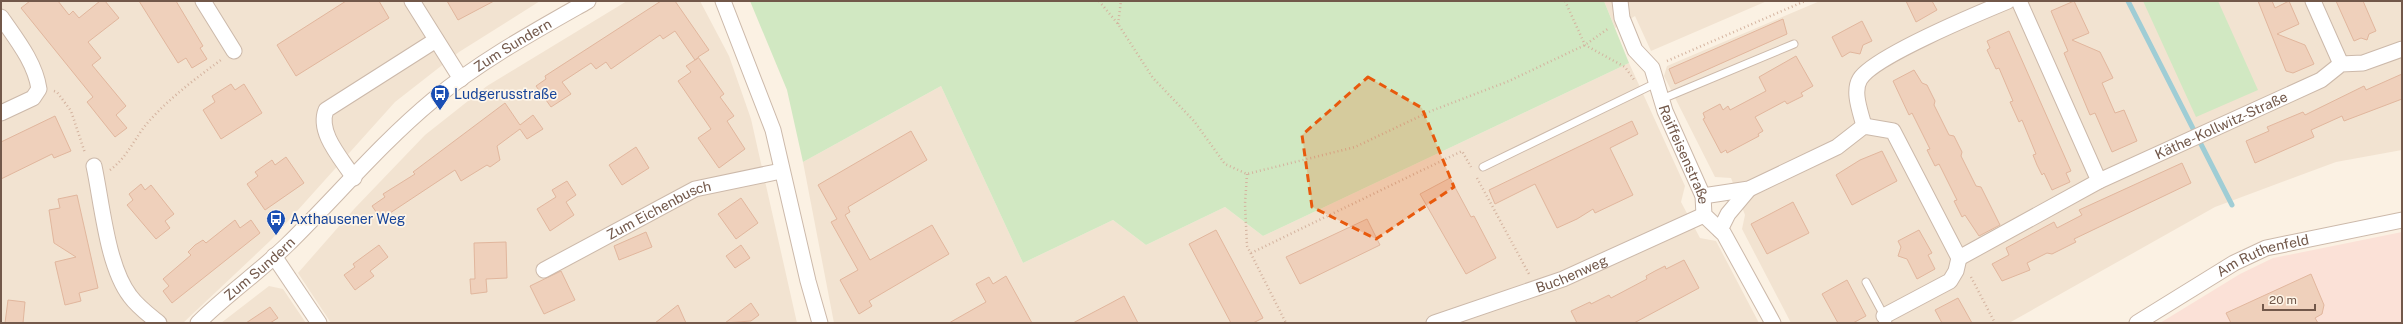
<svg xmlns="http://www.w3.org/2000/svg" width="2403" height="324" font-family="'Public Sans',sans-serif">
  <rect width="100%" height="100%" fill="#fbf1e3"/>
  <!-- residential -->
  <path fill="#f2e3d1" d="M1 1H540L459 52 395 102 271 240 183 323H1Z
    M627 1H700L729 56 751 119 797 323H331L298 273 355 208 425 135 487 86Z
    M1604 1H1767L1651 51 1635 16 1615 28Z
    M1820 1H2402V150L2336 162 2215 207 2009 323H1791L1742 229 1745 215 1731 178 1715 177 1664 76 1667 66Z
    M1629 63 1685 186 1681 202 1700 238 1716 241 1759 323H834L803 162 941 86 1023 263 1113 220 1146 245 1225 207 1263 236Z
    M269 286 283 289 306 323H221Z"/>
  <!-- commercial -->
  <path fill="#fbe1d7" d="M2402 232V323H2160L2240 274 2273 258Z"/>
  <!-- green -->
  <path fill="#d1e8c2" d="M750 1H1604L1629 63 1263 236 1225 207 1146 245 1113 220 1023 263 941 86 803 162 787 90Z
    M2143 1H2218L2258 90 2196 117Z"/>
  <g fill="none" stroke-linecap="round" stroke-linejoin="round">
    <!-- stream -->
    <path stroke="#9fcdd5" stroke-width="5" d="M2128 1 2232 205"/>
  </g>
  <!-- building -->
  <path fill="#efd0bb" stroke="#e1b69d" d="M30 1H58L69 15 73 11 79 18 100 1H105L119 18 88 42 101 58 92 65 126 106 116 115 127 128 115 137 87 102 93 97 21 8Z
    M139 1H176L203 46 200 48 207 59 192 68 186 58 178 63Z
    M346 1H379L389 18 296 76 277 45Z
    M447 1H494L458 20Z
    M661 1H675L709 50 698 57 724 94 720 97 734 116 727 121 745 149 719 168 698 138 711 129 678 81 691 72 686 66 698 58 695 60 675 31 663 39 660 35 611 69 606 62 596 69 591 63 562 82 571 94 551 107 536 86 546 79 545 76Z
    M1906 1H1932L1937 10 1916 22Z
    M2074 1 2089 33 2072 40 2100 52 2113 78 2102 83 2115 113 2124 110 2137 141 2112 152 2095 113 2090 115 2064 53 2068 51 2051 11Z
    M2258 1H2272L2275 8 2289 1 2299 24 2277 34 2305 45 2314 64 2293 73 2286 71Z
    M2336 1H2363L2376 31 2369 34 2367 40 2361 38 2354 41Z
    M1783 19 1787 34 1675 84 1669 69Z
    M1862 21 1872 41 1863 45 1860 54 1850 52 1842 57 1832 37Z
    M2009 31 2071 171 2066 173 2070 182 2052 190 2044 173 2042 175 2037 165 2033 155 2036 154 2022 120 2019 122 2010 102 2013 101 1999 68 1996 69 1987 50 1990 48 1987 41Z
    M1796 56 1813 86 1801 93 1803 96 1787 104 1785 101 1755 117 1763 131 1758 134 1759 136 1727 153 1726 150 1721 153 1703 119 1705 118 1703 113 1720 104 1723 110 1728 106 1730 110 1766 91 1759 77Z
    M1914 70 1922 83 1927 85 1935 101 1934 105 1949 135 1954 136 1962 152 1961 156 1976 186 1981 187 2000 225 1979 236 1965 215 1962 217 1954 201 1957 200 1939 164 1935 166 1927 150 1930 149 1912 113 1909 115 1893 81Z
    M2402 74V99L2344 121 2342 116 2311 130 2314 137 2255 163 2246 141 2269 131 2267 127 2303 112 2305 115 2364 86 2366 90Z
    M231 84 235 90 244 84 262 113 221 139 203 110 215 102 212 96Z
    M505 103 520 125 533 115 543 129 527 139 520 129 497 146 500 160 490 167 487 165 461 181 455 170 381 219 372 206 385 197 383 194 415 174 413 172Z
    M55 116 71 151 54 158 52 154 1 179V142Z
    M1632 121 1638 134 1610 148 1633 195 1595 213 1593 209 1577 219 1557 228 1535 184 1495 204 1489 190Z
    M911 131 927 160 848 207 850 212 845 215 870 260 932 225 949 254 869 301 872 306 859 314 840 280 858 270 831 222 837 219 818 185Z
    M636 147 649 168 622 185 609 165Z
    M1882 151 1897 181 1852 205 1836 175 1860 160Z
    M286 157 304 183 265 210 247 184 258 176 255 172 272 160 275 165Z
    M2182 163 2191 183 2074 239 2076 242 2052 254 2047 253 2027 263 2030 270 2002 281 1992 264 2009 255 2006 248 2054 222 2057 228 2082 215 2079 210Z
    M1450 178 1471 217 1474 216 1496 258 1466 274 1420 194Z
    M567 181 576 195 566 202 574 215 550 231 537 209 556 197 552 190Z
    M141 184 145 190 151 185 174 214 165 221 170 228 156 239 127 205 133 200 129 194Z
    M77 195 98 288 79 293 81 301 65 305 55 262 76 257 54 243 49 210 60 208 58 199Z
    M741 198 758 223 736 239 718 214Z
    M1793 202 1809 233 1767 254 1751 224Z
    M1367 219 1380 245 1300 284 1286 257Z
    M235 220 240 228 251 220 260 233 172 303 163 291 169 286 163 279 191 255 188 252 195 245 203 240 206 243Z
    M1216 230 1263 318 1253 323H1231L1189 244Z
    M1919 230 1932 253 1928 255 1935 269 1917 279 1907 259 1898 256 1901 247 1898 241Z
    M646 232 652 247 619 260 614 246Z
    M506 242 507 278 486 279 487 292 471 294 470 279H475L474 243Z
    M379 245 388 257 370 271 374 276 355 290 344 275 355 267 353 264Z
    M741 245 750 258 735 268 726 256Z
    M1684 260 1699 288 1634 323H1577L1571 311 1590 302 1591 304 1609 295 1611 298 1647 279 1646 276 1655 271 1665 266 1666 269Z
    M561 271 575 300 544 314 530 286Z
    M2311 274 2324 305 2322 314 2315 318 2318 323H2231L2226 313Z
    M1006 276 1032 323H949L986 302 976 284 989 277 993 284Z
    M1847 280 1866 316 1853 323H1838L1822 294Z
    M1124 296 1138 323H1073L1111 303Z
    M1958 298 1972 323H1942L1935 310Z
    M8 300 25 302 23 323H5Z
    M751 303 759 315 751 321 725 323Z
    M678 305 686 323H655Z
    M270 307 278 318 270 323H246Z"/>
  <g fill="none" stroke-linecap="round" stroke-linejoin="round">
    <defs>
      <path id="lane" d="M1662 99 1794 44
        M1483 167 1656 83
        M1866 282 1888 323"/>
      <g id="street">
        <path d="M203 1 234 51"/>
        <path d="M412 1 461 79"/>
        <path d="M723 1 773 130 808 281 820 323"/>
        <path id="s1" d="M1620 1 1622 18 1635 50 1652 68 1665 111 1703 196 1704 215 1724 234 1773 323"/>
        <path d="M2019 1 2099 181"/>
        <path d="M2313 1 2341 64"/>
        <path d="M1 17C16 39 35 62 39 89L33 98 1 113"/>
        <path d="M1864 126C1861 113 1852 92 1860 79 1873 57 1979 13 2008 1"/>
        <path d="M94 166C102 203 107 266 130 296 138 307 149 315 159 323"/>
        <path d="M354 178C342 159 317 133 326 110L436 40"/>
        <path d="M1703 196 1749 189 1837 147 1864 126 1893 131 1959 258 1956 271 1950 281 1884 316"/>
        <path d="M1720 230 1728 214 1749 189"/>
        <path d="M274 256 319 323"/>
        <path id="s2" d="M1959 258 2099 181 2321 80 2341 64 2363 63 2402 49"/>
        <path id="s3" d="M544 270 695 189 781 171"/>
        <path id="s4" d="M198 323C226 295 258 273 287 245 336 197 380 144 433 100 480 61 535 31 588 1"/>
        <path id="s5" d="M1434 323 1563 279 1704 215"/>
        <path id="s6" d="M2137 323 2234 263 2266 248 2402 220"/>
      </g>
    </defs>
    <!-- lane casing -->
    <use href="#lane" stroke="#ccb9aa" stroke-width="9"/>
    <!-- street casing -->
    <use href="#street" stroke="#ccb9aa" stroke-width="17"/>
    <!-- path -->
    <path stroke="#d4b39f" stroke-width="2.5" stroke-dasharray="1 3" stroke-linecap="butt" d="M1099 1 1118 24 1153 78 1194 121 1225 164 1247 174 1355 147 1431 111 1509 81 1585 45 1609 28
      M1565 1 1585 45 1625 67 1635 81
      M1118 24 1121 1
      M1667 61 1805 1
      M54 91 57 92 71 111 85 153
      M110 170C128 157 136 135 150 120 171 97 196 78 221 60
      M1247 174 1245 204 1247 246 1286 323
      M1477 178 1529 274
      M1251 253 1462 151 1471 167
      M1971 277 1995 323"/>
    <!-- lane -->
    <use href="#lane" stroke="#fff" stroke-width="7"/>
    <!-- street -->
    <use href="#street" stroke="#fff" stroke-width="15"/>
  </g>
  <!-- marked area -->
  <path fill="#e8590c" fill-opacity="0.2" stroke="#e8590c" stroke-width="3" stroke-dasharray="8 5" stroke-linejoin="round" d="M1368 77 1422 108 1454 187 1376 239 1312 207 1302 135Z"/>
  <!-- icons -->
  <defs>
    <symbol id="bus-pin" viewBox="-11 -11 22 30"><path d="M0 17L-7.5 6A9.5 9.5 0 1 1 7.5 6Z" fill="#1a4fb4" stroke="#fef5e8"/><path d="M-5-6H5V4H4V6H2V4H-2V6H-4V4H-5ZM-3.5-4V0h7V-4ZM-3.5 1.2v1.5H-2V1.2ZM2 1.2v1.5H3.5V1.2Z" fill="#fff"/></symbol>
  </defs>
  <g fill-rule="evenodd">
    <use href="#bus-pin" x="429" y="83" width="22" height="30"/>
    <use href="#bus-pin" x="265" y="208" width="22" height="30"/>
  </g>
  <g text-anchor="middle" stroke-width="3.5" stroke-linejoin="round" paint-order="stroke">
    <!-- street labels -->
    <g font-size="14" fill="#72584a" stroke="#fef5e8">
      <text dy="5" stroke="none"><textPath href="#s4" startOffset="421">Zum Sundern</textPath></text>
      <text dy="5" stroke="none"><textPath href="#s2" startOffset="294">Käthe-Kollwitz-Straße</textPath></text>
      <text dy="5" stroke="none"><textPath href="#s1" startOffset="169">Raiffeisenstraße</textPath></text>
      <text dy="5" stroke="none"><textPath href="#s3" startOffset="130">Zum Eichenbusch</textPath></text>
      <text dy="5" stroke="none"><textPath href="#s6" startOffset="144">Am Ruthenfeld</textPath></text>
      <text dy="5" stroke="none"><textPath href="#s4" startOffset="82">Zum Sundern</textPath></text>
      <text dy="5" stroke="none"><textPath href="#s5" startOffset="146">Buchenweg</textPath></text>
    </g>
    <!-- transit labels -->
    <g font-size="14" fill="#164399" stroke="#fef5e8" text-anchor="start">
      <text x="454" y="99">Ludgerusstraße</text>
      <text x="290" y="224">Axthausener Weg</text>
    </g>
  </g>
  <!-- border -->
  <rect width="2403" height="324" fill="none" stroke="#72584a" stroke-width="4"/>
  <!-- scale -->
  <path d="M2263 304v6h52v-6" fill="none" stroke="#72584a" stroke-width="2"/>
  <text x="2269" y="304" font-size="12" fill="#72584a" stroke="#fef5e8" stroke-width="3" paint-order="stroke">20 m</text>
</svg>
